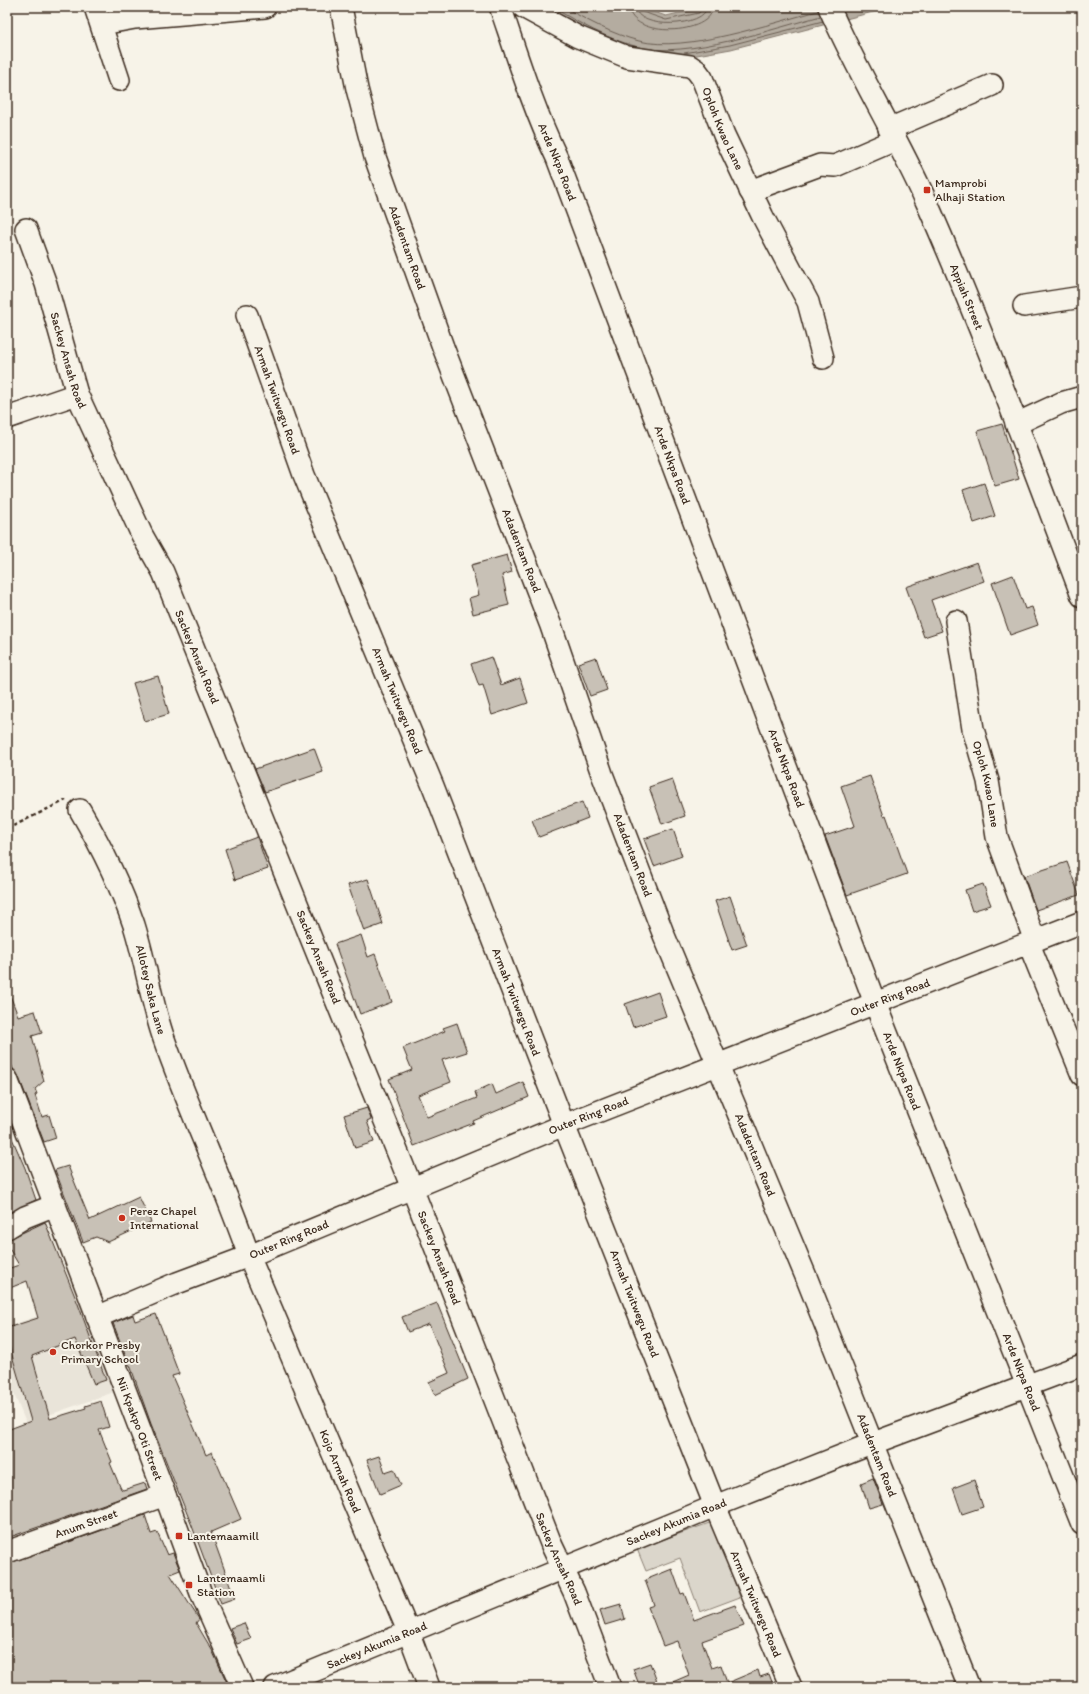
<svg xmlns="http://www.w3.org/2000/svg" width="1089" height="1694" font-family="Itim,sans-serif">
  <rect width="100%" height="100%" fill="#f7f3e8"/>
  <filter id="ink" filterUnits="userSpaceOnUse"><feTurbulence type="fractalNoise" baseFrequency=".025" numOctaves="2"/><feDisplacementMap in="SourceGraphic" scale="8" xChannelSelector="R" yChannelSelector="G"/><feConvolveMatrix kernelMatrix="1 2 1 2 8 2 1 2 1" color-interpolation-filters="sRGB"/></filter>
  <g filter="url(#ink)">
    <!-- built -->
    <path fill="#e9e4d9" d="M79 1301 114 1392 26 1423 7 1377V1327Z"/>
    <!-- green -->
    <path fill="#dbd6cb" stroke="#8b8074" d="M712 1522 740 1597 700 1612 680 1558 646 1571 637 1549Z"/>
    <!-- water -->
    <path fill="#b4aca0" stroke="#84786c" d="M534 7H639L666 16 705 7H892L731 49 674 59 636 56Z"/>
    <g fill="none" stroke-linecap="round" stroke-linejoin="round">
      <!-- shore -->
      <path stroke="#6b5e52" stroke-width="1" d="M552 7C579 23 607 39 638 47 687 59 771 29 821 16
        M564 7C588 21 612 34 639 41 686 53 771 23 818 11
        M629 7C630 39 712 36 713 7
        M635 7C637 31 706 27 707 7
        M640 7 643 12 666 20 699 13 702 7
        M684 53 730 45 823 21"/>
    </g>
    <!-- building -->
    <path fill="#c8c1b6" stroke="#3b2a1e" d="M1002 424 1019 479 995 486 977 431Z
      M984 483 995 516 974 523 963 490Z
      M507 555 512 572 502 575 509 605 473 614 469 598 479 595 471 565Z
      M977 562 984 581 931 600 942 631 924 637 906 587Z
      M1013 575 1025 609 1032 607 1038 625 1010 635 992 583Z
      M491 657 501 685 520 678 528 703 492 715 483 685 479 686 471 664Z
      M596 657 607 690 590 696 578 663Z
      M158 676 169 714 145 721 133 683Z
      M314 748 323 772 265 792 255 769Z
      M870 776 884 816 886 815 907 874 847 895 825 836 855 826 841 786Z
      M672 779 685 816 662 824 649 787Z
      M582 802 588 818 539 837 532 820Z
      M673 829 682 856 654 866 644 839Z
      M257 837 268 869 235 880 225 849Z
      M1067 862 1079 895 1036 910 1024 876Z
      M368 879 383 924 364 931 348 885Z
      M983 884 991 905 972 911 965 890Z
      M730 896 747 945 732 950 715 901Z
      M361 935 368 957 375 954 392 1002 360 1014 335 944Z
      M8 990 18 1016 35 1011 42 1033 32 1036 44 1081 35 1089 37 1094 35 1095 42 1117 49 1115 56 1138 44 1142 18 1075 13 1069 7 1052Z
      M658 992 666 1016 633 1027 625 1004Z
      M457 1023 467 1052 442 1060 451 1082 418 1095 427 1117 477 1098 475 1092 492 1084 496 1094 523 1082 529 1097 473 1121 474 1123 414 1146 389 1079 412 1070 403 1048 445 1031 443 1028Z
      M367 1108 371 1119 367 1121 374 1142 355 1148 344 1115Z
      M9 1117 13 1128 8 1129 25 1168 36 1200 7 1214V1118Z
      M68 1166 90 1220 139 1197 151 1222 108 1242 96 1237 83 1242 55 1170Z
      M45 1222 78 1304 106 1380 94 1384 75 1339 32 1356 50 1419 86 1408 85 1406 101 1401 109 1427 99 1430 112 1462 110 1463 121 1489 123 1490 145 1483 147 1489 7 1538V1430L31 1421 7 1338V1328L38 1318 27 1281 10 1288 7 1281V1269L19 1265 7 1245V1240Z
      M437 1303 468 1379 435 1395 429 1382 449 1373 429 1324 408 1332 402 1317Z
      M156 1314 179 1374 172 1376 206 1455 212 1452 241 1519 211 1532 235 1599 221 1604 192 1526 151 1424 130 1365H129L113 1323 133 1315 135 1321Z
      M379 1456 385 1472 394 1469 401 1485 380 1494 367 1460Z
      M873 1478 883 1504 869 1508 861 1483Z
      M974 1480 983 1507 962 1514 953 1488Z
      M145 1515 151 1534 157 1532 167 1555 173 1553 180 1570 170 1574 199 1619 196 1623 212 1650 229 1687H7V1564Z
      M672 1569 681 1594 684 1593 694 1620 735 1605 744 1626 702 1641 712 1668 721 1665 727 1683 758 1670 760 1677 769 1674 774 1687H661L689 1675 677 1641 663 1646 648 1607 654 1605 645 1580Z
      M621 1604 625 1619 605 1625 600 1610Z
      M244 1623 251 1639 237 1644 230 1628Z
      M650 1663 659 1687H640L633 1669Z"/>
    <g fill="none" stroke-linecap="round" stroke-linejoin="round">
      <defs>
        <g id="minor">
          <path d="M95 7 119 80"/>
          <path id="s1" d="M341 7 357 89 375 157 443 347 551 626 602 774 663 933 807 1279 969 1687"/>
          <path id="s2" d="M503 7 501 9C518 59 534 110 557 158L875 1003 1082 1524"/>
          <path id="s3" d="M523 7 578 37 627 57 690 66 696 70 702 78 724 135 763 217 808 302 823 358"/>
          <path id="s4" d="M829 7C858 74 897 136 927 203 984 332 1032 465 1082 596"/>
          <path d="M102 24 135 18 265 7"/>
          <path d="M889 129 992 85"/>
          <path d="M750 191 820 165 835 166 895 140"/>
          <path id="s5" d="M26 229 46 284 77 394 142 535 163 572 412 1188 552 1546 574 1592 610 1687"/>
          <path d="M1024 306 1082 297"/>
          <path id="s6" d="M247 315 304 475 433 786 564 1125 715 1506 791 1687"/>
          <path d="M7 418 77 394"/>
          <path d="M1016 424 1061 403 1082 397"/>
          <path id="s7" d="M956 621 973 729 988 781 997 837 1035 941"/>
          <path id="s8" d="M80 810C102 848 120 884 134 925 146 963 151 1002 164 1039 190 1113 224 1183 249 1256L408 1631 429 1687"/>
          <path d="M1029 944 1082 1075"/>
          <path id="s9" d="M7 1079 165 1495 202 1596 242 1687"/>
          <path d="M7 1228 25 1217 55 1205"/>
          <path id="s10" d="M97 1317 177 1283 249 1256 564 1125 1082 922"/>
          <path id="s11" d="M7 1552 165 1495"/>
          <path id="s12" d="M275 1687 715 1506 871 1444 1082 1365"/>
        </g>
      </defs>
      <!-- minor casing -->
      <use href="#minor" stroke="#3b2a1e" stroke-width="24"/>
      <!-- path -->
      <path stroke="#3b2a1e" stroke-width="2.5" stroke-dasharray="4 3" stroke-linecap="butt" d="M7 829 66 800"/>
      <!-- minor -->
      <use href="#minor" stroke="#f7f3e8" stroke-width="21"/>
    </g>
  </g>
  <!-- markers -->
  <g fill="#c8321e" stroke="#f7f3e8" stroke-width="1.5">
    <rect x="923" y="186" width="8" height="8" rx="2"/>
    <circle cx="122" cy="1218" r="4"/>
    <circle cx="53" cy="1352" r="4"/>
    <rect x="175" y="1532" width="8" height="8" rx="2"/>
    <rect x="185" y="1581" width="8" height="8" rx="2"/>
  </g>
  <g text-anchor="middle" stroke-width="4" stroke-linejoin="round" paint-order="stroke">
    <!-- street labels -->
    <g font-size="12" fill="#3b2a1e" stroke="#f7f3e8">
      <text dy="4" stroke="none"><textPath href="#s3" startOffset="251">Oploh Kwao Lane</textPath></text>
      <text dy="4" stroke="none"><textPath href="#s2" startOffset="166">Arde Nkpa Road</textPath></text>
      <text dy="4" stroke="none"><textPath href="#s1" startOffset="250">Adadentam Road</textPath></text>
      <text dy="4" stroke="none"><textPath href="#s4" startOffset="321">Appiah Street</textPath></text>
      <text dy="4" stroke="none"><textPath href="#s5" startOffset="138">Sackey Ansah Road</textPath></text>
      <text dy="4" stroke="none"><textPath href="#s6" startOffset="90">Armah Twitwegu Road</textPath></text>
      <text dy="4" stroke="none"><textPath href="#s2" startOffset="490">Arde Nkpa Road</textPath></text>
      <text dy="4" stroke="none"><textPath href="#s1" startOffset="574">Adadentam Road</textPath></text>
      <text dy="4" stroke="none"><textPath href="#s5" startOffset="462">Sackey Ansah Road</textPath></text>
      <text dy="4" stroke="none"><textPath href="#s6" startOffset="414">Armah Twitwegu Road</textPath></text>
      <text dy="4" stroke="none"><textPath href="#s2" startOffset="814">Arde Nkpa Road</textPath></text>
      <text dy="4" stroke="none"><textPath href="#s7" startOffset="166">Oploh Kwao Lane</textPath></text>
      <text dy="4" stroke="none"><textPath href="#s1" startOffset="898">Adadentam Road</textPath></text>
      <text dy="4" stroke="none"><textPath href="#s5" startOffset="786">Sackey Ansah Road</textPath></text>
      <text dy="4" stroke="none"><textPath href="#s8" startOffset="194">Allotey Saka Lane</textPath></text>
      <text dy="4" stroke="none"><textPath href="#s10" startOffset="855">Outer Ring Road</textPath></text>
      <text dy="4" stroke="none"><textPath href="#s6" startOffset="738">Armah Twitwegu Road</textPath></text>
      <text dy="4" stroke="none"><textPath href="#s2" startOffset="1138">Arde Nkpa Road</textPath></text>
      <text dy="4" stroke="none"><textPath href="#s10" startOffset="531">Outer Ring Road</textPath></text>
      <text dy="4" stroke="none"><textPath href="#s1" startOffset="1222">Adadentam Road</textPath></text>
      <text dy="4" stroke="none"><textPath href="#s10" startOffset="207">Outer Ring Road</textPath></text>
      <text dy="4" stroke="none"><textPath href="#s5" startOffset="1110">Sackey Ansah Road</textPath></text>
      <text dy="4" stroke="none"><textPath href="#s6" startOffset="1062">Armah Twitwegu Road</textPath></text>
      <text dy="4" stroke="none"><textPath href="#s2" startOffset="1462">Arde Nkpa Road</textPath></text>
      <text dy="4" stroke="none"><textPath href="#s9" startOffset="374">Nii Kpakpo Oti Street</textPath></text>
      <text dy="4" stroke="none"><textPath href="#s1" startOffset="1546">Adadentam Road</textPath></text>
      <text dy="4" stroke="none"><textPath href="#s8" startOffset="712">Kojo Armah Road</textPath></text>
      <text dy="4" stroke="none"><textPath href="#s12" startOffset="434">Sackey Akumia Road</textPath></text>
      <text dy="4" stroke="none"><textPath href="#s11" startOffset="84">Anum Street</textPath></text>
      <text dy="4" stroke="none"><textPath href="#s5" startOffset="1434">Sackey Ansah Road</textPath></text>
      <text dy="4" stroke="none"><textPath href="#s6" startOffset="1386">Armah Twitwegu Road</textPath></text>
      <text dy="4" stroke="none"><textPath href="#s12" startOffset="110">Sackey Akumia Road</textPath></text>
    </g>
    <!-- poi labels -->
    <g font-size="12" fill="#3b2a1e" stroke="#f7f3e8" text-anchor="start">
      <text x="935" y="187">Mamprobi<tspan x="935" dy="14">Alhaji Station</tspan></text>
      <text x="130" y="1215">Perez Chapel<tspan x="130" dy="14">International</tspan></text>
      <text x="61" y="1349">Chorkor Presby<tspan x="61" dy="14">Primary School</tspan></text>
      <text x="187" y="1540">Lantemaamill</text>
      <text x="197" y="1582">Lantemaamli<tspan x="197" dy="14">Station</tspan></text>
    </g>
  </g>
  <!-- margin -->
  <rect width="1089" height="1694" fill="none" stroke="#f7f3e8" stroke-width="24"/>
  <rect x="12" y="12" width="1065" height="1670" fill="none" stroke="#3b2a1e" stroke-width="1.5" filter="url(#ink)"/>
</svg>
